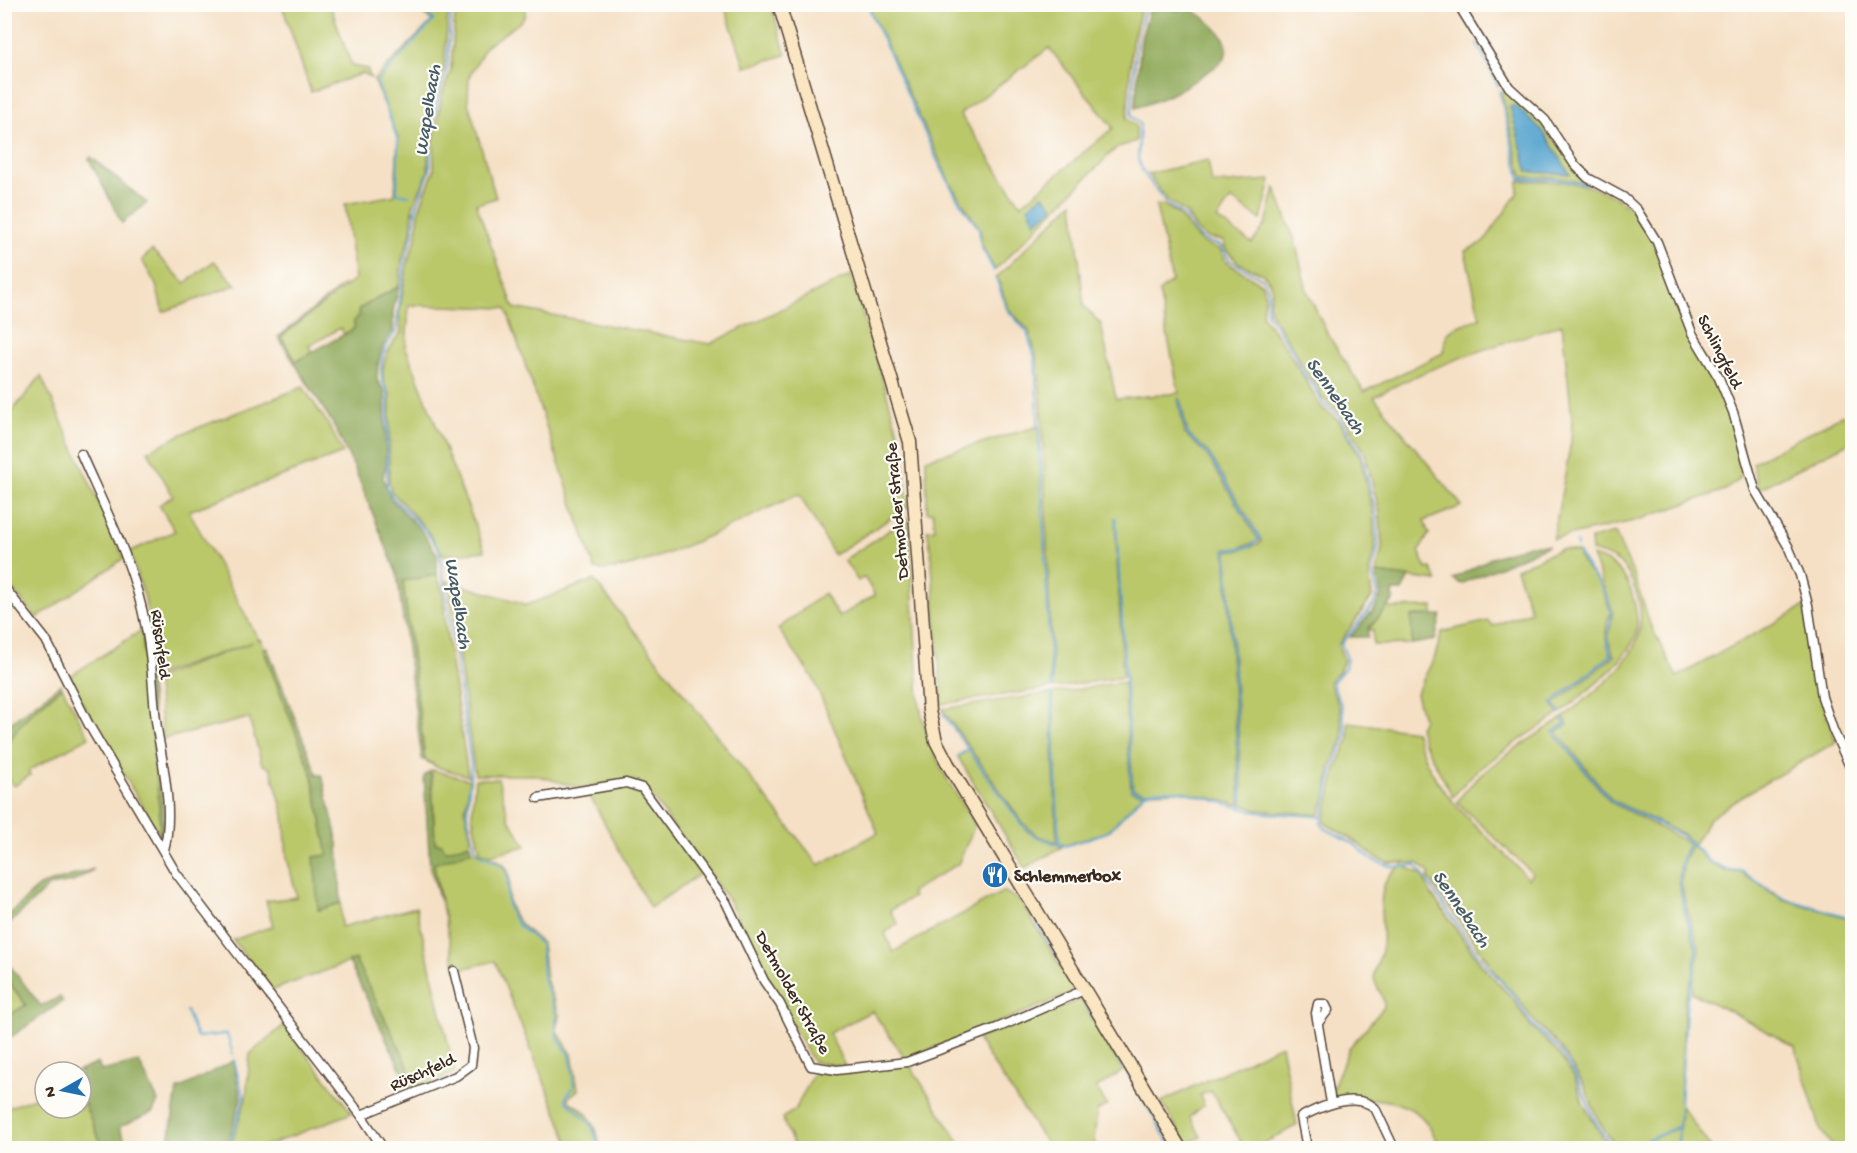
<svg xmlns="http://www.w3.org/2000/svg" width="1857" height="1153" font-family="'Gochi Hand',sans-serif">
  <rect width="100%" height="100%" fill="#fdfcf7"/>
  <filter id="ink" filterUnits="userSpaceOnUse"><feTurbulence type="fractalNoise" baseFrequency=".0167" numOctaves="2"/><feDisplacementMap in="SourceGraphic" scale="12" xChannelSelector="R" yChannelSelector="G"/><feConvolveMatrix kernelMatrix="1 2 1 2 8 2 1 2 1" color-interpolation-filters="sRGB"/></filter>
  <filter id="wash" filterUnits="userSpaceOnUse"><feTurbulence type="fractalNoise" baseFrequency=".008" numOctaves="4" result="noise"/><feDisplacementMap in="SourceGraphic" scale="24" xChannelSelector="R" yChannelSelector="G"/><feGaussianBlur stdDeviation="1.35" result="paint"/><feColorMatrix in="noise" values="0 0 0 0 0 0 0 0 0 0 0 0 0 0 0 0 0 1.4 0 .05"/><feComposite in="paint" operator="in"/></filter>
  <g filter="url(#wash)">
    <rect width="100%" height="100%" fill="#f5e0c5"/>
    <!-- green -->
    <path fill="#bac86a" stroke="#7a7944" stroke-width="1.5" fill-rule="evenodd" d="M282 5H330L352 66 367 69 371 78 363 73 311 92Z
      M414 5H452L448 11 444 69 435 92 428 133V172L413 206 411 233 402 260 399 286 359 309 354 329 344 334 340 328 309 346 312 353 296 361 281 337 355 279 345 204 395 195 398 138 374 80 432 21Z
      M460 5 526 6 525 16 519 23 486 46 469 77 468 102 496 198 476 204 514 308 710 344 851 275 902 445 908 507 834 555 799 494C756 513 636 577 595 569L506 308 409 305 406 348 485 551 443 555 427 530 391 491 389 482 390 394C374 373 387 350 401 332L399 314 408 261 417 235 419 210 434 170V140L442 94 451 70 455 14Z
      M724 5H771L786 55 745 67Z
      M868 5H1142L1132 43 1127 119 1136 126V141L1116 148 995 270 982 246 980 229 951 185ZM1049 48 1113 128 1021 205 960 114Z
      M1507 90 1540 120 1586 183 1554 177H1522L1501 92ZM1517 130 1569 173 1528 172Z
      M1208 160 1212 184 1271 180 1261 220 1231 199 1217 219 1252 243 1266 224 1275 188 1295 241 1307 291 1327 333 1364 392 1443 353 1447 333 1458 326 1480 318 1465 251 1484 242 1517 194 1519 181C1554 180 1594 181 1624 203 1660 230 1670 292 1687 332 1695 349 1707 363 1715 379 1729 404 1743 441 1745 470L1737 481 1725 490 1638 520 1553 539 1571 442 1572 418 1562 324C1498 345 1432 364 1374 397L1462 506 1424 521 1429 534 1419 551 1427 569 1431 568 1437 581 1376 573 1382 548 1380 514 1365 453 1341 413 1321 397 1318 386 1306 373 1296 352 1270 312 1269 303 1272 289 1269 281 1263 274 1239 263 1226 250 1223 241 1207 238 1197 231 1187 214 1167 200 1148 174Z
      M1073 202 1084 306 1101 324 1116 399 1179 393 1159 292 1172 281 1156 206 1164 205C1170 209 1179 214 1183 220 1197 237 1196 243 1220 249L1226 262 1262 284 1265 296 1262 315 1287 349 1321 407 1339 421 1360 456 1373 513 1375 549 1369 571 1372 597 1338 645 1344 660 1339 672 1329 682 1340 709 1343 738 1330 768 1327 793 1319 815 1257 810 1243 805 1227 551 1240 550 1261 543V539L1209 453 1188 434 1180 398 1178 399 1185 434 1207 455 1259 541 1239 548 1225 549 1240 805 1181 791 1145 792 1133 789 1115 517 1123 677 1053 688 1041 400 1037 359 1029 331 1008 308 997 277Z
      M152 250 185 283 214 261 236 285 163 312 156 285 142 260Z
      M41 376 124 558 37 618 5 581 4 421Z
      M303 387 328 424 343 453 189 511 259 640 261 639 312 774 328 856 315 857 319 910 341 903V927L416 907 455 1073 415 1088 405 1059 355 960 272 990 233 940 273 926 266 901 297 897 287 858 284 815 271 769 262 764 249 718 163 739 156 678 253 642 156 675 145 598 129 552 175 531 159 505 173 496 148 451 182 434Z
      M1852 410V441L1759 489 1752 463Z
      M1039 426 1051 688 942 704 931 550 927 530 935 529 933 512H927L926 459Z
      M908 518 919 701C927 751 949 783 975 825L958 864 911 892 913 897 890 910 898 924 885 933 893 952 1004 891 1021 902 1076 992 906 1059 872 1011 829 1033 845 1066 813 1062 766 978 729 901 644 786 635 781H625L580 788 535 775H475L450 592 446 581 522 603 524 606 594 580 819 865 878 833 813 678 778 629 824 593 839 617 875 595 864 577 858 581 844 560Z
      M1615 533 1635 578 1650 624 1677 677 1805 606C1811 658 1817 692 1836 742L1744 795 1709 819 1694 844 1682 834 1612 800 1557 732 1568 724 1564 717C1604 682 1657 652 1636 592 1627 565 1618 558 1592 551L1591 539Z
      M1560 549 1578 552 1581 561 1600 584 1611 612C1605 626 1604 641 1611 655L1551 703 1559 714C1526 737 1476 764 1453 797L1423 741 1419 727 1423 719 1416 694 1435 656 1442 632 1488 621 1493 626 1531 611 1516 569Z
      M1592 556C1613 562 1623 570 1631 591 1635 605 1640 623 1635 637 1624 665 1583 693 1561 713L1554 704 1614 656 1608 639 1613 612Z
      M437 575 443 594 445 623 468 776 437 767 425 759 403 581Z
      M1433 607V615L1412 616V644L1373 645V630H1368L1387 608Z
      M142 630 146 692 157 764 160 836 77 694 70 676Z
      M1124 682 1131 791 1143 794 1108 831 1066 845 1059 843 1053 693Z
      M62 687 89 737 28 771 30 775 14 786 5 777 4 745 31 713Z
      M1051 693 1057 842 1038 836 1023 823 942 709Z
      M1562 718 1565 723 1553 732 1610 802 1689 843 1681 860 1679 880 1683 907 1696 949 1693 975 1685 999 1679 1126 1628 1148H1617L1599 1122 1584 1085 1560 1047 1532 1019 1517 996 1505 985 1428 877 1430 874 1418 863H1389L1375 857 1355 841 1324 823 1336 769 1349 739 1348 722 1415 731C1434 801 1484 828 1528 879L1532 873 1457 802C1479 768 1529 741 1562 718Z
      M968 750 1028 832 1062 847 1025 868 958 757Z
      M432 770 470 780 465 811 471 836 470 843 444 852 435 843Z
      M475 779H498L509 819 526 846 489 855 480 852 472 815Z
      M625 786 640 791 701 873 650 908 588 792Z
      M1691 845 1709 862 1725 871 1740 872 1782 899 1852 919V1148H1834L1821 1131 1795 1047 1737 1015 1692 993 1699 947 1686 907 1681 881 1684 861Z
      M471 851C482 850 506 861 509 874 511 883 507 894 509 903 514 921 528 932 542 943L546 979 559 1015 556 1030 572 1054 578 1090 568 1098 570 1102C589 1111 598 1128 600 1148H571L495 961 456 970 433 864Z
      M1403 865 1422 875 1431 894 1484 968 1514 1000 1528 1023 1557 1052 1575 1078 1583 1104 1609 1148H1441C1436 1140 1432 1131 1427 1123 1413 1104 1384 1098 1362 1099 1353 1099 1341 1101 1334 1096L1332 1090 1349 1048 1384 1007C1385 995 1375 988 1374 977 1373 967 1381 959 1382 950 1385 919 1370 881 1403 865Z
      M4 976 26 1005 5 1018H4Z
      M1081 999 1123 1071 1096 1088 1107 1105 1097 1111 1094 1141 1097 1148H1049L977 1039Z
      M284 1025 352 1113 261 1148H230L246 1098 250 1054Z
      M1281 1045 1297 1125 1256 1148H1245L1211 1091 1200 1095 1204 1105 1190 1117 1201 1137 1187 1144 1161 1102Z
      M909 1064 963 1148H795L782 1118 795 1110 814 1073Z
      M45 1094V1108H81V1096L103 1148H5L4 1109Z
      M1681 1106 1711 1148H1678Z
      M1678 1128 1677 1148H1629Z"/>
    <!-- forest -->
    <path fill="#93ac5e" stroke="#676b3e" stroke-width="1.5" d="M1151 5H1167L1177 11 1181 5H1193V10C1208 20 1241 43 1220 63 1215 68 1207 72 1201 76 1177 93 1163 99 1135 108L1141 39Z
      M91 157 147 203 122 223 89 159Z
      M345 284 281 337 296 361 354 329V320L360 316 359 309 399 286 393 311V331L383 346 378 364 377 380 385 392 386 465 383 478 391 499 421 530 437 554V575L403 581 425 759 437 767 422 759 397 574 354 467 332 422 278 337Z
      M1529 545H1549L1461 584 1453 579 1491 558Z
      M1376 573 1409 577 1402 591H1393V601L1368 629V637H1350L1375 608 1381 595Z
      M1441 615 1435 640 1412 644 1411 616Z
      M144 629 166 835 162 839C156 772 149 699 142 630Z
      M267 647 317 775H322L338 843 341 903 318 910 314 857 328 855 312 774 263 649Z
      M61 684 62 687 31 713 5 745V727Z
      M430 771 435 843 442 844 445 851 470 843 471 851 434 864 440 901 430 867 424 776Z
      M94 869 73 882 49 886 5 928V919L39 886Z
      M4 958 41 1006 60 997 63 1001 5 1041V1018L26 1005 5 976Z
      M355 959 405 1059 415 1088 411 1090 349 962Z
      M233 1061 241 1098 227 1148H136L156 1140 168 1147 177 1090Z
      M139 1062 158 1101 153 1112 119 1127 129 1148H103L81 1096V1072H76L98 1063 101 1071Z"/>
    <!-- water -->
    <path fill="#56a4cf" stroke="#486776" stroke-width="1.5" d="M1515 105 1543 131 1570 174 1528 172 1510 107Z
      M1043 195 1054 207 1035 222 1028 207Z"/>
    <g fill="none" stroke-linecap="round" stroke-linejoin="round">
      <!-- stream -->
      <path stroke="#56a4cf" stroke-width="2" d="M455 4 451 13 447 69 439 93 431 135 430 170 416 208 413 234 405 260 396 331 385 348 381 364 382 380 388 393 387 488 394 499 423 528 439 549 471 764 467 814 476 851C483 859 498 859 504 868 512 878 505 894 508 905 515 929 527 930 541 945L543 978 556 1014 557 1037 570 1055 574 1087 566 1096V1101C585 1118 594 1120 598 1148
        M867 4 937 160 957 198 979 229 981 246 994 271
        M1146 4 1136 43 1131 116 1140 124 1138 159 1143 172 1165 202 1185 217 1195 233 1205 241 1221 246 1229 260 1263 279 1268 289 1267 313 1293 352 1304 375 1315 387 1323 404 1338 415 1362 455 1376 514 1378 547 1372 572 1378 594 1374 604 1341 644 1347 658 1345 668 1332 683 1342 707 1346 737 1333 768 1321 824 1326 829 1354 844 1372 860 1393 867 1416 865 1478 955 1515 997 1530 1022 1559 1050 1576 1076 1596 1123 1613 1148
        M1477 43 1498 86
        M1499 90 1520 179H1554L1587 184
        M409 195 397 193 398 141 377 82 434 20 418 4
        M996 278 1007 309 1027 332 1035 359 1052 688
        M1179 399 1187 434 1208 454 1260 539 1249 547 1226 550 1242 807
        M1116 518 1132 790 1144 793
        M1576 543 1577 547
        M1052 693 1059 845 1066 846 1108 832 1144 794C1174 780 1225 807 1257 812 1278 815 1300 814 1321 817
        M1560 713 1552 703 1612 655C1601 637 1614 623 1611 610 1606 585 1588 574 1579 553
        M943 714 968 749
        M1563 718 1566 724 1554 732 1611 801 1681 835 1691 843
        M958 756 968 749 1021 824 1037 837 1058 844
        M1037 923 1077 989
        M1083 1000 1172 1148
        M186 1011 197 1037 227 1034 233 1055
        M229 1148 244 1098 234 1060
        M1628 1148 1678 1127
        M1677 1148 1687 999 1694 975 1697 948 1684 907 1680 880 1682 860 1691 843 1709 861 1724 869 1741 871 1783 898 1852 918"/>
    </g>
  </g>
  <g filter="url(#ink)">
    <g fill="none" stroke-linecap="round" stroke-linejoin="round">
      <defs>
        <path id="street" d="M1458 4 1509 87 1545 120 1575 165 1588 178 1623 197 1637 210 1657 242 1692 333 1719 378 1733 412 1755 490 1788 546 1800 575 1808 605 1822 697 1833 730 1852 771
          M81 454C106 511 135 566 146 628 153 661 152 695 157 728 163 766 174 812 164 850
          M4 587 46 640 89 725 176 873 361 1115 383 1148
          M538 798 626 783 642 788 726 902 764 981 780 1004 811 1066 837 1070 907 1062 997 1028 1084 990
          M1318 1023 1328 1010 1325 1004H1318L1316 1013 1331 1103
          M361 1115 456 1076 471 1065 473 1048 454 971
          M1307 1148 1301 1117C1320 1107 1355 1091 1375 1108L1394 1148"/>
        <path id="secondary" d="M779 4 910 442 929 711 936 741 948 764 1180 1148"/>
      </defs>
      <!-- street casing -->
      <use href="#street" stroke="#574537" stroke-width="11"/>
      <!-- secondary casing -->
      <use href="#secondary" stroke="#574537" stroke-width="15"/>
      <!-- street -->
      <use href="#street" stroke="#fff" stroke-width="8"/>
      <!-- secondary -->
      <use href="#secondary" stroke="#fbe6c3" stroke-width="12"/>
    </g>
  </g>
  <!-- icons -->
  <defs>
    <symbol id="restaurant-disc" viewBox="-11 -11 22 22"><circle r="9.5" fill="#1f6fb2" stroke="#fdfcf7"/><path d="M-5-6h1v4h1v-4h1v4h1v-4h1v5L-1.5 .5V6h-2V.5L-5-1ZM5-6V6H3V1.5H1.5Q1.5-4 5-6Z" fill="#fff"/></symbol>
  </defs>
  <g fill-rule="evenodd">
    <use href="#restaurant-disc" x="980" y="860" width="30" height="30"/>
  </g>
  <g text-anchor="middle" stroke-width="4.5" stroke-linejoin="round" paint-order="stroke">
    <!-- street labels -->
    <g font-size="18" fill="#3b2a1e" stroke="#fdfcf7">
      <text transform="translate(1721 351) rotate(63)" y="6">Schlingfeld</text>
      <text transform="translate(896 511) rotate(-95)" y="6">Detmolder Straße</text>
      <text transform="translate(162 644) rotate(83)" y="6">Rüschfeld</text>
      <text transform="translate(794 992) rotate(61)" y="6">Detmolder Straße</text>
      <text transform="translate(422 1071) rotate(-24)" y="6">Rüschfeld</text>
    </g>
    <!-- poi labels -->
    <g font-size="18" font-weight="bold" fill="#3b2a1e" stroke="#fdfcf7" text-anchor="start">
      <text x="1014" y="881">Schlemmerbox</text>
    </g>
    <!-- water labels -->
    <g font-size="20" font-style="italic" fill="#465b65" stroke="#fdfcf7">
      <text transform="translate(426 110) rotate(-81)" y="7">Wapelbach</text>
      <text transform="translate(1337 395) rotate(55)" y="7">Sennebach</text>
      <text transform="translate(460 603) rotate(81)" y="7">Wapelbach</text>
      <text transform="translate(1463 908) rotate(56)" y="7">Sennebach</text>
    </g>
  </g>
  <!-- margin -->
  <rect width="1857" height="1153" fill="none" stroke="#fdfcf7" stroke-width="24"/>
  <!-- north arrow -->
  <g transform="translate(63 1090) rotate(261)"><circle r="28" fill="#fdfcf7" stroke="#afa8a0" stroke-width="1.5"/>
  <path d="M0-4.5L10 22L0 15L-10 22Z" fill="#1f6fb2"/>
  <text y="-9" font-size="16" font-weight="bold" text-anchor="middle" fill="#3b2a1e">N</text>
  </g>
</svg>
